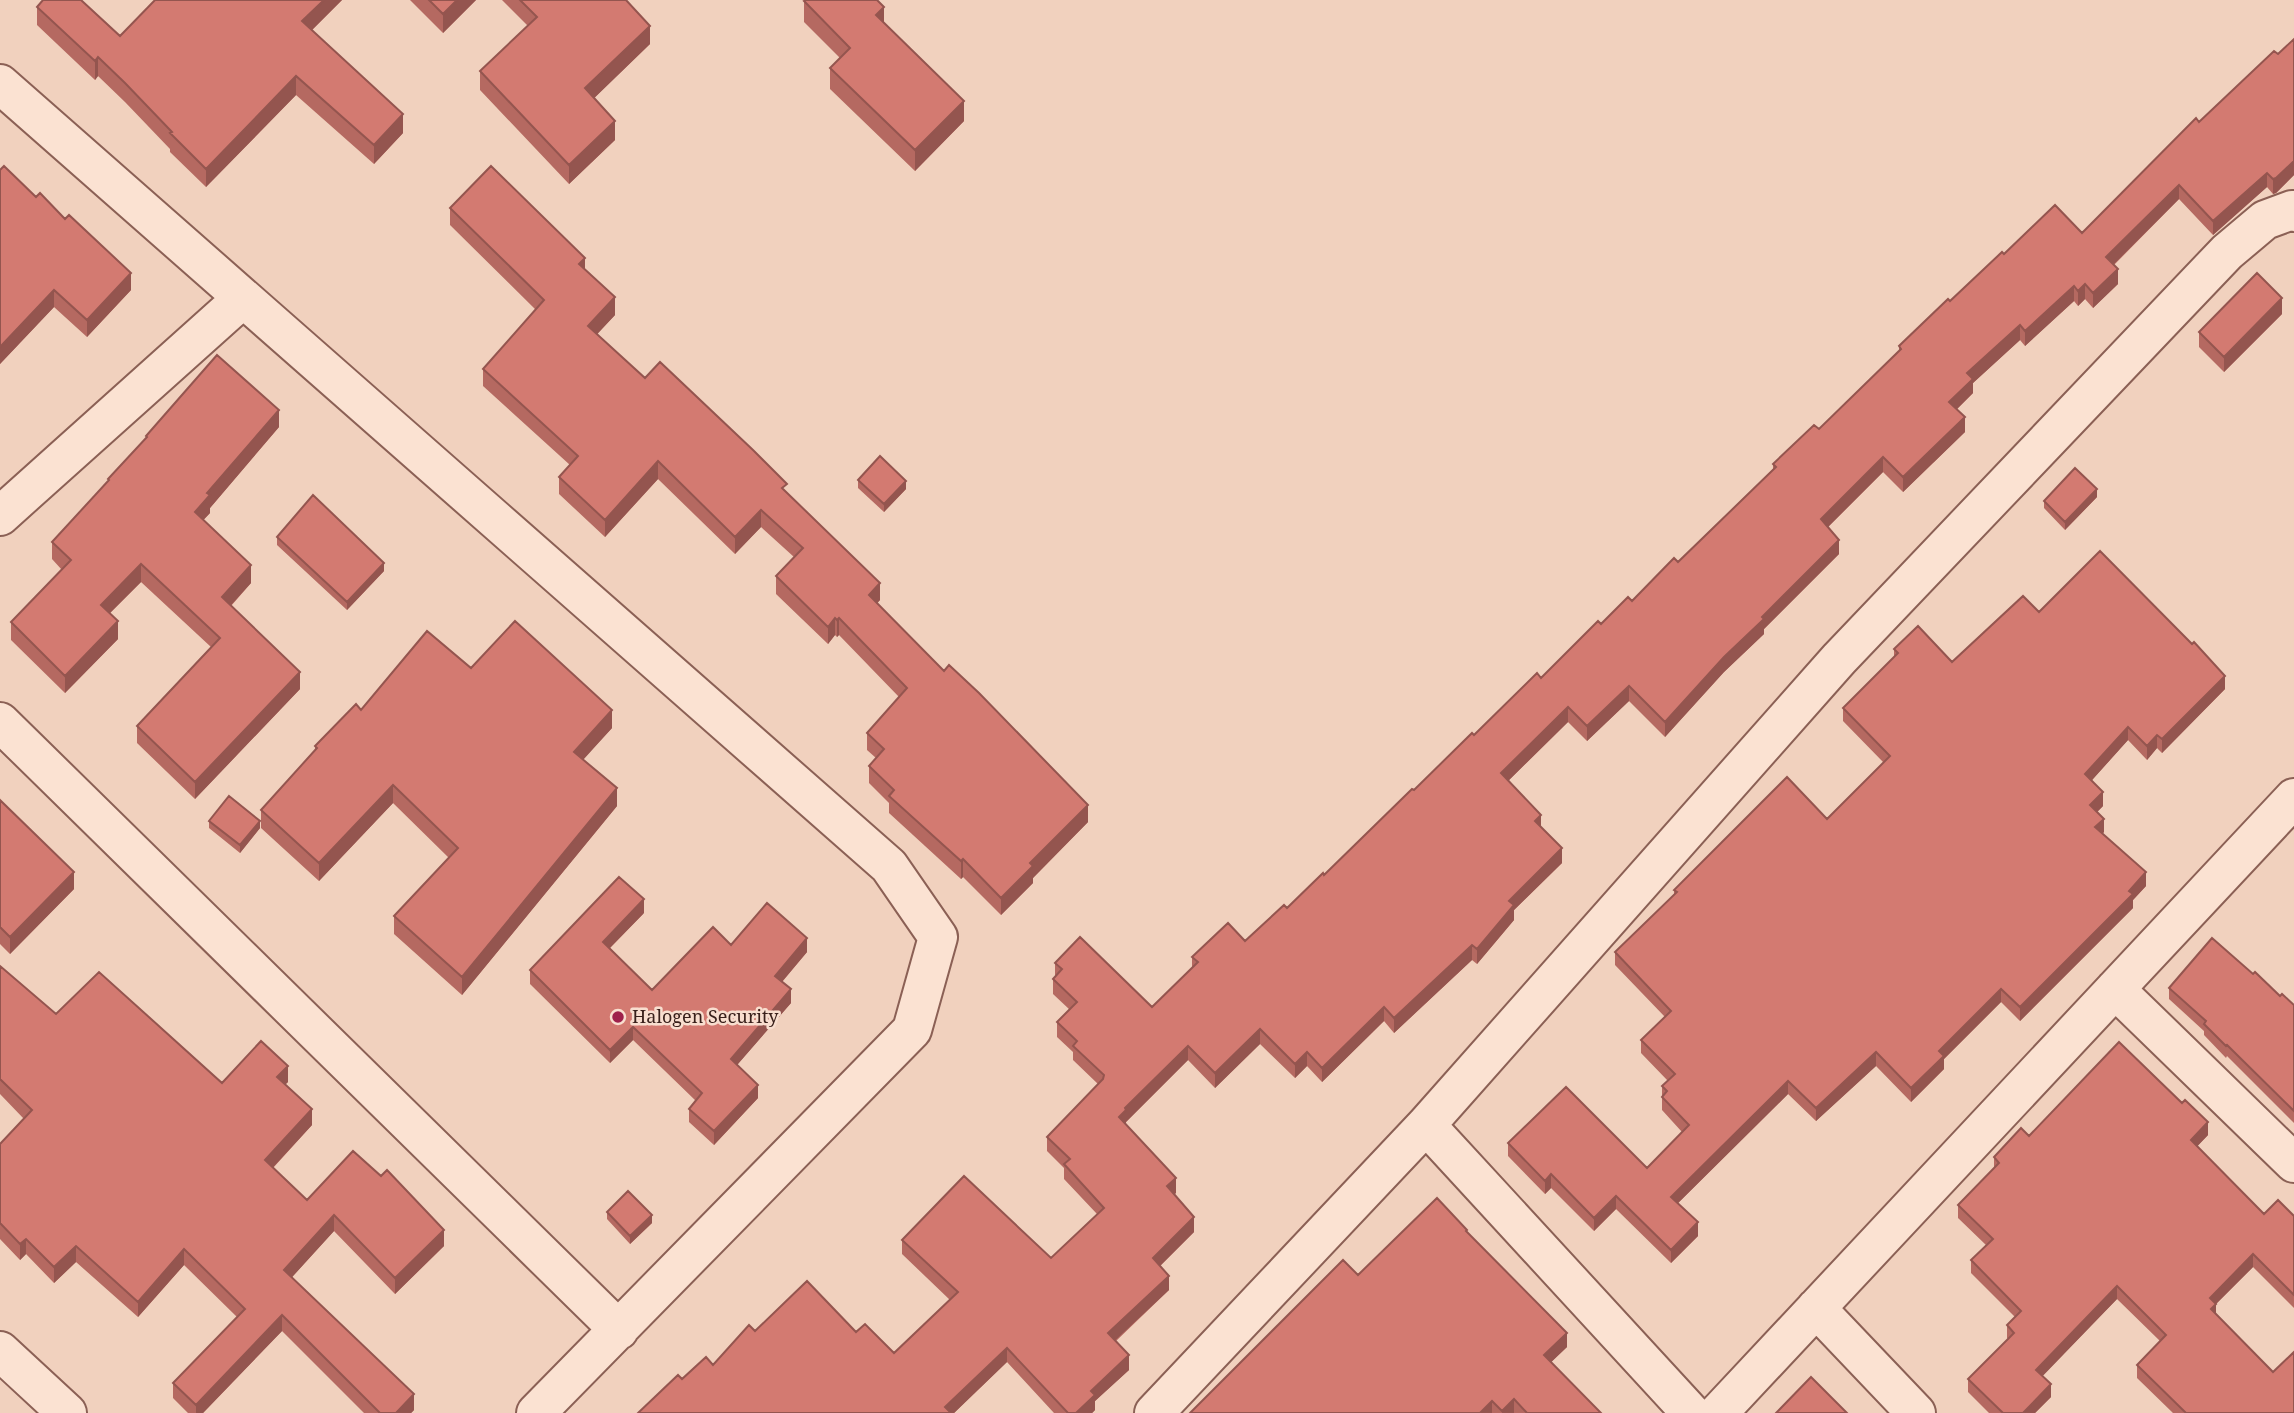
<svg xmlns="http://www.w3.org/2000/svg" width="2294" height="1413" font-family="'Noto Serif',serif">
  <rect width="100%" height="100%" fill="#f1d1be"/>
  <g fill="none" stroke-linecap="round" stroke-linejoin="round">
    <defs>
      <path id="minor" d="M0 84 889 866 938 937 912 1030 536 1413
        M0 516 242 299
        M0 722 619 1330
        M2115 989 2294 1163
        M1426 1125 1691 1413
        M1816 1308 1916 1413
        M0 1351 67 1413
        M1154 1413 1426 1125 1839 659 2227 252 2265 220 2292 210 2294 212
        M1718 1413 2294 798"/>
    </defs>
    <!-- minor casing -->
    <use href="#minor" stroke="#8b6055" stroke-width="42"/>
    <!-- minor -->
    <use href="#minor" stroke="#fbe2d2" stroke-width="38"/>
  </g>
  <!-- wall -->
  <path fill="#b56961" d="M155 0H342L312 30 403 133 374 164 296 95 206 187 170 152V149L125 102 98 76 95 80 37 25V7L120 36Z
    M410 0H476L443 33Z
    M502 0H626L650 44 594 98 615 140 569 184 480 90V71L528 26Z
    M804 1 884 23 964 121 915 171 830 89V68L840 58 804 22Z
    M2294 39V175L2276 193 2273 194 2267 187 2213 235 2179 199 2114 265 2118 284 2093 308 2085 299 2078 306 2074 301 2025 346 2020 340 1973 383V393L1957 409 1965 432 1903 492 1883 472 1828 527 1839 554 1764 629V634L1724 672 1665 737 1629 701 1587 741 1568 722 1508 781 1541 827 1562 863 1514 910V920L1477 964 1472 960 1394 1033 1384 1021 1322 1082 1307 1066 1295 1078 1260 1044 1215 1088 1188 1060 1126 1122V1125L1176 1193 1174 1194 1194 1232 1160 1266 1169 1290 1116 1341 1129 1370 1095 1401V1410L1092 1413H1054L1007 1362 954 1413H638L682 1379 713 1365 755 1331 856 1332 894 1353 950 1300 902 1254V1240L1051 1258 1097 1214 1064 1179V1168L1047 1151V1137L1098 1084 1073 1060V1052L1057 1037V1022L1070 1010 1053 994V979L1055 977V963L1152 1007 1192 968V957L1245 941 1287 908 1324 875 1414 790 1474 735 1541 678 1601 624 1632 601 1678 562 1773 469V464L1819 429 1899 351V346L2004 254 2082 233 2199 122 2278 54Z
    M0 170 131 290 87 337 54 307 0 364Z
    M450 208 585 270 615 315 597 334 645 378 787 493 880 600 877 603 1088 822 1033 878V883L1001 915 963 877 961 879 889 813V803L869 783V766L876 758 867 750V733L899 697 839 635 837 637 835 635 828 644 776 594V576L794 557 761 527 735 554 658 479 605 537 559 494V477L570 465 483 386V369L536 310 450 225Z
    M2282 314 2224 372 2199 347V332Z
    M279 427 210 508V513L203 520 251 583 231 606 300 689 195 799 137 743V726L211 647 141 582 110 613 118 639 65 693 11 640V622L62 570 52 559V542L108 482V479L146 439V436Z
    M858 480 906 489 884 512 858 488Z
    M2097 497 2065 530 2044 508V501Z
    M277 537 384 571 347 610 277 545Z
    M2039 612 2225 689 2162 753 2157 748 2147 760 2128 740 2091 781 2103 806 2097 812 2104 832 2102 834 2146 886 2133 900V908L2020 1021 2001 1002 1944 1059V1069L1911 1102 1876 1066 1816 1121 1788 1094 1678 1203 1698 1236 1671 1263 1616 1209 1594 1231 1551 1188 1545 1194 1508 1156V1143L1647 1168 1682 1132 1662 1110V1086L1668 1081 1641 1053V1040L1665 1017 1615 965V952L1674 895V890L1827 819 1884 763 1843 721V708L1894 657V649L1952 662Z
    M471 668 612 728 583 759 617 806 462 995 394 934V916L449 858 393 803 319 881 261 828V810L315 750V746L361 710Z
    M0 800 74 889 10 954 0 944Z
    M209 821 260 828 240 853 209 828Z
    M644 913 610 948 652 990 731 945 807 952 782 982 791 1003 737 1065 758 1098 714 1145 689 1122V1109L696 1101 633 1040 610 1063 530 984V970Z
    M0 966 56 1014 222 1083 288 1082 285 1084 312 1125 273 1168 307 1200 444 1246 395 1294 334 1231 292 1277 414 1410 411 1413H364L282 1331 203 1413H188L173 1398V1383L237 1317 184 1265 138 1317 76 1262 54 1283 26 1254 20 1260 0 1239V1144L24 1119 0 1094Z
    M2169 988 2280 996 2294 1005V1123L2227 1056 2226 1058 2204 1035V1031L2169 999Z
    M2208 1135 2197 1146 2264 1214 2294 1216V1308L2253 1267 2216 1304V1315L2294 1413H2173L2137 1378V1365L2160 1341 2117 1299 2042 1376 2051 1397 2035 1413H1989L1968 1392V1379L2008 1339 2007 1338V1325L2015 1317 1971 1273V1260L1986 1245 1958 1218V1205L1994 1168V1157L2029 1136Z
    M607 1212 652 1223 630 1244 607 1219Z
    M1467 1233 1567 1347 1551 1362 1601 1413H1190L1358 1275Z"/>
  <!-- shaded-wall -->
  <path fill="#94554f" d="M324 0H342L302 40V21Z
    M457 0H476L443 33V14Z
    M884 7V28L876 15Z
    M650 26V44L585 107V88Z
    M98 57V76L95 80V61Z
    M296 76V95L206 187V169Z
    M964 101V121L915 171V150Z
    M403 114V133L374 164V145Z
    M615 121V140L569 184V165Z
    M2294 161V175L2276 193 2273 194V179Z
    M2267 173V187L2213 235V221Z
    M2179 185V199L2106 272V257Z
    M585 258V275L579 264Z
    M2118 269V284L2093 308V293Z
    M131 273V290L87 337V320Z
    M2085 284V299L2078 306V291Z
    M2074 286V301L2025 346V331Z
    M54 290V307L0 364V347Z
    M615 297V315L588 344V326Z
    M2282 298V314L2224 372V357Z
    M2020 325V340L1973 383V393L1949 417V402L1967 373Z
    M279 410V427L210 508V513L195 529V512L207 493Z
    M1965 417V432L1903 492V477Z
    M1883 457V472L1821 534V519Z
    M658 461V479L605 537V520Z
    M906 481V489L884 512V504Z
    M2097 489V497L2065 530V522Z
    M761 510V527L735 554V537Z
    M1839 540V554L1764 629V634L1724 672 1665 737V722L1724 657 1762 617Z
    M384 563V571L347 610V602Z
    M141 564V582L101 622V605Z
    M251 565V583L222 615V597Z
    M880 583V600L869 612V595Z
    M835 618V635L828 644V627Z
    M839 618V635L837 637V620Z
    M118 621V639L65 693V676Z
    M300 672V689L195 799V782Z
    M2225 676V689L2162 753V739Z
    M1629 686V701L1587 741V726Z
    M1568 707V722L1501 788V773Z
    M612 710V728L574 770V752Z
    M2128 727V740L2085 788V774Z
    M2157 735V748L2147 760V746Z
    M393 785V803L319 881V863Z
    M617 788V806L462 995V977Z
    M2103 792V806L2090 819V805Z
    M1088 805V822L1033 878V883L1001 915V898L1030 863Z
    M1541 815V830L1535 821Z
    M2104 819V832L2095 841V827Z
    M260 821V828L240 853V845Z
    M1562 848V863L1514 910V920L1477 964V949L1509 901Z
    M963 859V877L961 879V861Z
    M74 872V889L10 954V937Z
    M2146 872V886L2133 900V908L2020 1021V1007Z
    M644 899V913L603 955V942Z
    M807 938V952L775 990V976Z
    M1472 945V960L1394 1033V1018Z
    M791 989V1003L731 1072V1059Z
    M2001 989V1002L1944 1059V1069L1911 1102V1088L1939 1051Z
    M1384 1007V1021L1322 1082V1068Z
    M633 1027V1040L610 1063V1050Z
    M1260 1029V1044L1215 1088V1073Z
    M1188 1046V1060L1126 1122V1124L1119 1117 1125 1108Z
    M1307 1052V1066L1295 1078V1064Z
    M1876 1052V1066L1816 1121V1108Z
    M288 1066V1082L277 1093V1077Z
    M1788 1081V1094L1671 1210V1197Z
    M758 1085V1098L714 1145V1131Z
    M312 1109V1125L265 1176V1160Z
    M2208 1122V1135L2191 1153V1140Z
    M1551 1174V1188L1545 1194V1181Z
    M1176 1178V1193L1167 1201V1186Z
    M1616 1196V1209L1594 1231V1218Z
    M334 1215V1231L284 1286V1270Z
    M652 1215V1223L630 1244V1236Z
    M1194 1217V1232L1153 1273V1258Z
    M1698 1222V1236L1671 1263V1250Z
    M444 1230V1246L395 1294V1278Z
    M26 1239V1254L20 1260V1244Z
    M76 1246V1262L54 1283V1267Z
    M184 1249V1265L138 1317V1302Z
    M2253 1254V1267L2216 1304V1316L2211 1322 2210 1298Z
    M1169 1276V1290L1108 1347V1333Z
    M2117 1286V1299L2036 1383V1370Z
    M282 1315V1331L203 1413H196V1405Z
    M1567 1333V1347L1544 1369V1355Z
    M1007 1348V1362L954 1413H945V1407Z
    M1129 1355V1370L1095 1401V1410L1092 1413H1076L1091 1391Z
    M2051 1384V1397L2035 1413H2023Z
    M414 1394V1410L411 1413H396Z
    M1514 1399V1413H1502V1411Z
    M1492 1401V1413H1480Z"/>
  <!-- building -->
  <path fill="#d37a71" stroke="#94554f" stroke-width="2" d="M43 0H81L120 36 155 0H324L302 21 403 114 374 145 296 76 206 169 170 133 172 132 125 83 98 57 95 61 37 7Z
    M429 0H457L443 14Z
    M520 0H626L650 26 585 88 615 121 569 165 480 71 537 17Z
    M806 0H877L884 7 876 15 964 101 915 150 830 68 850 48 804 1Z
    M2294 39V161L2276 178 2273 179 2267 173 2213 221 2179 185 2106 257 2118 269 2093 293 2085 284 2078 291 2074 286 2025 331 2020 325 1967 373 1973 379 1949 402 1965 417 1903 477 1883 457 1821 519 1839 540 1762 617 1764 619 1724 657 1665 722 1629 686 1587 726 1568 707 1501 773 1541 815 1535 821 1562 848 1509 901 1514 905 1477 949 1472 945 1394 1018 1384 1007 1322 1068 1307 1052 1295 1064 1260 1029 1215 1073 1188 1046 1125 1108 1126 1110 1119 1117 1176 1178 1167 1186 1194 1217 1153 1258 1169 1276 1108 1333 1129 1355 1091 1391 1095 1395 1076 1413H1068L1007 1348 945 1407 951 1413H638L678 1375 682 1379 706 1357 713 1365 749 1325 755 1331 807 1281 856 1332 865 1324 894 1353 958 1292 902 1240 964 1176 1051 1258 1104 1208 1064 1164 1070 1159 1047 1137 1103 1079 1104 1075 1073 1046 1077 1041 1057 1022 1077 1002 1053 979 1062 969 1055 963 1080 937 1152 1007 1198 962 1192 957 1228 923 1245 941 1284 905 1287 908 1323 873 1324 875 1412 789 1414 790 1472 733 1474 735 1537 673 1541 678 1598 621 1601 624 1628 597 1632 601 1674 558 1678 562 1776 467 1773 464 1814 425 1819 429 1901 349 1899 346 1948 299 1950 301 2002 252 2004 254 2055 205 2082 233 2196 118 2199 122 2274 51 2278 54Z
    M4 166 36 197 40 193 65 219 69 215 131 273 87 320 54 290 0 347V170Z
    M491 166 585 258 579 264 615 297 588 326 645 378 660 362 753 450 787 484 782 488 880 583 869 595 944 671 949 665 979 693 1088 805 1030 863 1033 866 1001 898 963 859 961 861 889 796 894 790 869 766 884 749 867 733 907 688 839 618 837 620 835 618 828 627 776 576 803 548 761 510 735 537 658 461 605 520 559 477 578 456 483 369 544 300 450 208Z
    M2257 273 2282 298 2224 357 2199 332Z
    M217 355 279 410 207 493 210 495 195 512 251 565 222 597 300 672 195 782 137 726 220 638 141 564 101 605 118 621 65 676 11 622 71 560 52 542 109 480 108 479 147 437 146 436Z
    M880 456 906 481 884 504 858 480Z
    M2075 468 2097 489 2065 522 2044 501Z
    M313 495 384 563 347 602 277 537Z
    M2100 551 2192 644 2194 642 2225 676 2162 739 2157 735 2147 746 2128 727 2085 774 2103 792 2090 805 2104 819 2095 827 2146 872 2129 891 2133 894 2020 1007 2001 989 1939 1051 1944 1056 1911 1088 1876 1052 1816 1108 1788 1081 1671 1197 1698 1222 1671 1250 1616 1196 1594 1218 1551 1174 1545 1181 1508 1143 1566 1087 1647 1168 1689 1125 1662 1097 1667 1091 1662 1086 1675 1074 1641 1040 1671 1011 1615 952 1677 892 1674 890 1787 777 1827 819 1890 756 1843 708 1898 653 1894 649 1918 626 1952 662 2023 596 2039 612Z
    M515 621 612 710 574 752 617 788 462 977 394 916 458 848 393 785 319 863 261 810 317 748 315 746 356 704 361 710 427 631 471 668Z
    M229 796 260 821 240 845 209 821Z
    M0 800 74 872 10 937 0 927Z
    M619 877 644 899 603 942 652 990 713 927 731 945 767 903 807 938 775 976 791 989 731 1059 758 1085 714 1131 689 1109 702 1093 633 1027 610 1050 530 970Z
    M2212 938 2253 974 2255 972 2280 996 2282 994 2294 1005V1111L2227 1045 2226 1046 2204 1024 2206 1021 2169 988Z
    M0 966 56 1014 99 972 222 1083 261 1041 288 1066 277 1077 312 1109 265 1160 307 1200 353 1151 381 1176 387 1170 444 1230 395 1278 334 1215 284 1270 414 1394 396 1413H380L282 1315 196 1405 173 1383 245 1309 184 1249 138 1302 76 1246 54 1267 26 1239 20 1244 0 1223V1144L32 1110 0 1079Z
    M2119 1042 2182 1103 2185 1100 2208 1122 2191 1140 2264 1214 2278 1200 2294 1216V1295L2253 1254 2210 1298 2216 1304 2211 1309 2273 1372 2294 1352V1413H2186L2137 1365 2166 1335 2117 1286 2036 1370 2051 1384 2023 1413H2003L1968 1379 2014 1333 2007 1325 2021 1311 1971 1260 1993 1239 1958 1205 1999 1163 1994 1157 2021 1128 2029 1136Z
    M628 1191 652 1215 630 1236 607 1212Z
    M1437 1198 1467 1230 1466 1231 1567 1333 1544 1355 1601 1413H1527L1514 1399 1502 1411 1492 1401 1480 1413H1190L1343 1260 1358 1275Z
    M1811 1377 1847 1413H1776Z"/>
  <!-- markers -->
  <circle fill="#9f214b" stroke="#f8decf" stroke-width="2.5" cx="618" cy="1017" r="7"/>
  <g text-anchor="middle" stroke-width="5" stroke-linejoin="round" paint-order="stroke">
    <!-- poi labels -->
    <g font-size="18" fill="#39201b" stroke="#f8decf" text-anchor="start">
      <text x="632" y="1023">Halogen Security</text>
    </g>
  </g>
</svg>
